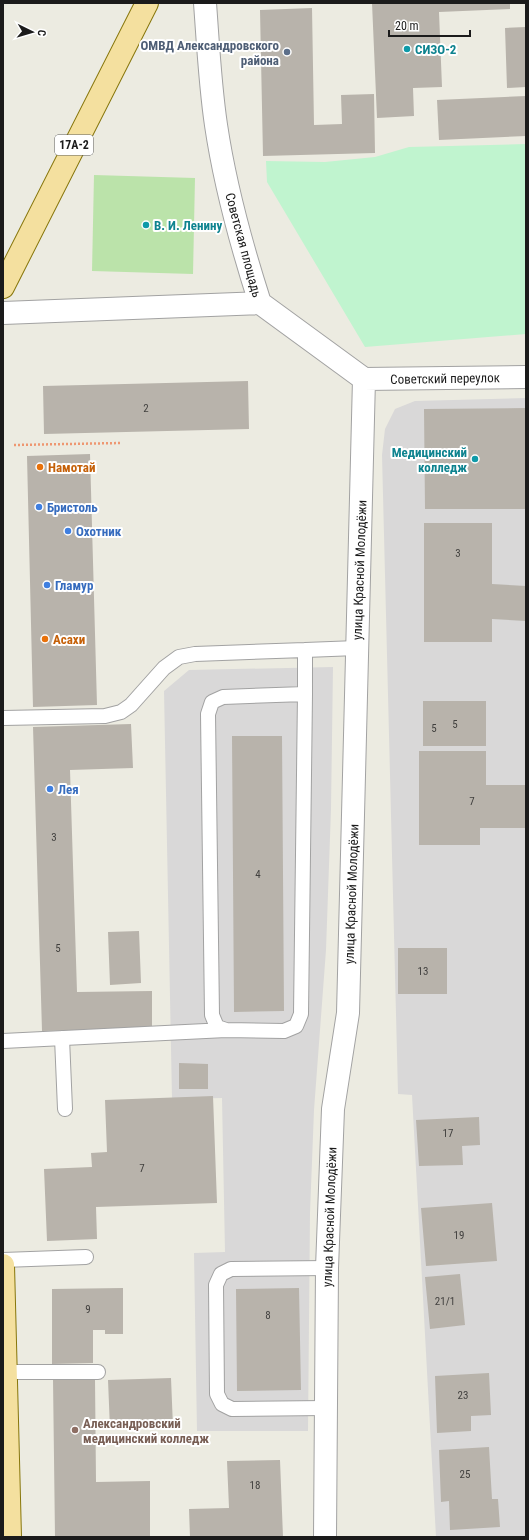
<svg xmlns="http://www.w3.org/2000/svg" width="529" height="1540" font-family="'Roboto Condensed',sans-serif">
  <rect width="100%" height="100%" fill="#ecebe1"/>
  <!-- residential -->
  <path fill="#d9d8d8" d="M526 398V1537H436L412 1095 398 1094 382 455 385 429 395 409 415 401Z
    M333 667 331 809 326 950 314 1110 310 1213 308 1431H197L194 1253 225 1252 222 1098 172 1099 164 691 189 670Z"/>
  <!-- grass -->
  <path fill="#bbe3aa" d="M94 175 195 178 193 274 92 271Z"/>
  <!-- park -->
  <path fill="#c0f4cf" d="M526 144V334L365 347 267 182 266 161 325 162 375 157 409 147Z"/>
  <!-- building -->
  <path fill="#b8b3ab" d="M372 3H510V9L439 12 442 87 413 88 414 116 377 118Z
    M312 8 314 125 342 124 341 95 374 94 375 153 263 156 260 10Z
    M526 27V87L507 88 505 28Z
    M526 96V136L439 140 437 100Z
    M248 381 249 429 44 434 43 386Z
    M526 408V509H425L424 409Z
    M90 454 97 705 33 707 27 456Z
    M424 523H492V584L526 586V621L492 619V642H424Z
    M423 701H486V746H423Z
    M131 724 133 768 70 770 77 992 152 991V1029L42 1031 33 727Z
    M232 736H282L284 1011 234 1012Z
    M419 751H486V785H526V828H480V845H419Z
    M139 931 141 983 110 985 108 932Z
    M398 948H447V994H398Z
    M179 1063 208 1064V1089H179Z
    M213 1096 217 1203 96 1207 97 1239 47 1241 44 1169 92 1167 91 1153 107 1152 105 1100Z
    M479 1117 480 1145 462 1146 463 1165 419 1166 416 1120Z
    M492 1203 497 1261 426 1266 421 1208Z
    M460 1274 465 1325 430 1329 425 1277Z
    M123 1288V1334H105V1330H93V1363L52 1364V1289Z
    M299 1288 301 1390 237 1391 236 1289Z
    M489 1373 491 1415 471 1416V1431L437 1433 435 1376Z
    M171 1378 173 1427 110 1429 108 1380Z
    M53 1379H95L96 1482 150 1481V1537H55Z
    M489 1447 492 1499H498L500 1527 450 1530 449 1501 441 1502 439 1450Z
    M280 1460 283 1537H190L189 1509 229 1508 227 1461Z"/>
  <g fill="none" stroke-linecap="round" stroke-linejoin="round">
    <defs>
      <path id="service" d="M305 694 223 697 212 702 208 714 212 1015 217 1027 226 1030 284 1031 296 1026 301 1014 305 694V650L357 648
        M3 718 105 716 121 712 131 705 164 668 179 657 195 654 305 650
        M62 1038 65 1109
        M3 1041 226 1030
        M3 1260 86 1257
        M6 1372H98
        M325 1408 232 1409 222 1404 217 1394 216 1285 221 1274 231 1269 327 1268"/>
      <path id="minor" d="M205 3C208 43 210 85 216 125 225 186 241 244 260 303
        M260 303 364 379
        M3 313 260 303
        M364 379 526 377
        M325 1537 327 1268 333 1109 348 1013 364 379"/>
      <path id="primary" d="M3 287 147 3
        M3 1265 10 1537"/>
    </defs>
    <!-- service casing -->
    <use href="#service" stroke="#a2a2a2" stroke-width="16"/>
    <!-- minor casing -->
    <use href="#minor" stroke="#a2a2a2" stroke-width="24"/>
    <!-- primary casing -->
    <use href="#primary" stroke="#87760b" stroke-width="24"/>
    <!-- path -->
    <path stroke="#ee9670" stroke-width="2.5" stroke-dasharray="2 2" stroke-linecap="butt" d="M14 445 121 443"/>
    <!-- service -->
    <use href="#service" stroke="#fff" stroke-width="14"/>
    <!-- minor -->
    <use href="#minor" stroke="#fff" stroke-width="22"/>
    <!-- primary -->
    <use href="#primary" stroke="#f4e09f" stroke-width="22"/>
  </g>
  <!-- markers -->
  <g fill="#0f9aa8" stroke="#fff" stroke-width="1.5">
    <circle cx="407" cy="49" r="4"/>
    <circle cx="146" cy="225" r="4"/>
    <circle cx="475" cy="459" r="4"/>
  </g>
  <circle fill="#5c6f8a" stroke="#fff" stroke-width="1.5" cx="287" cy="52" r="4"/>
  <g fill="#e8710a" stroke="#fff" stroke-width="1.5">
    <circle cx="40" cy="467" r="4"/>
    <circle cx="45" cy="639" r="4"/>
  </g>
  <g fill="#3f7fe0" stroke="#fff" stroke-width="1.5">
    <circle cx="39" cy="507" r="4"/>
    <circle cx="68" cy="531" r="4"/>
    <circle cx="47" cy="585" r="4"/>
    <circle cx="50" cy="789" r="4"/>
  </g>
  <circle fill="#8d6e63" stroke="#fff" stroke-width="1.5" cx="75" cy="1430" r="4"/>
  <g text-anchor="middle" stroke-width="4" stroke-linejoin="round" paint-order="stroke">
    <!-- number labels -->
    <g font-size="11" fill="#42413f">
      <text x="146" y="412">2</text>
      <text x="458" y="557">3</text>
      <text x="455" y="728">5</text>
      <text x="434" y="732">5</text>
      <text x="472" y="805">7</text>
      <text x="54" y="841">3</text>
      <text x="258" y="878">4</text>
      <text x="58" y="952">5</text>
      <text x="423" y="975">13</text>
      <text x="448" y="1137">17</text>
      <text x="142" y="1172">7</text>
      <text x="459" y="1239">19</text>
      <text x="445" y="1305">21/1</text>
      <text x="88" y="1313">9</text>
      <text x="268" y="1319">8</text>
      <text x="463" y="1399">23</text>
      <text x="465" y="1478">25</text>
      <text x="255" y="1489">18</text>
    </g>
    <!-- shield labels -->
    <rect fill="#fff" stroke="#5f5f5f" stroke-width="1" x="55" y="135" width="38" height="20" rx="3"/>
    <g font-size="12" font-weight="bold" fill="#1b1b1b">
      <text x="74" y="149">17А-2</text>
    </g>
    <!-- service labels -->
    <g font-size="13" font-weight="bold" fill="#4e5e75" stroke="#fff" text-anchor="end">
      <text x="279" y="50">ОМВД Александровского<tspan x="279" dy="15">района</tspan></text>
    </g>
    <!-- culture labels -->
    <g font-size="13" font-weight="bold" fill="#0d838f" stroke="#fff" text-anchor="start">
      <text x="415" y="54">СИЗО-2</text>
      <text x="154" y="230">В. И. Ленину</text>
      <text x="467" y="457" text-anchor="end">Медицинский<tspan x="467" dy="15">колледж</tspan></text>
    </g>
    <!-- street labels -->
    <g font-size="13" fill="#1b1b1b" stroke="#fff">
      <text transform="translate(244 245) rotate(75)" y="5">Советская площадь</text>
      <text transform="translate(445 378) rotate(-1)" y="5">Советский переулок</text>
      <text transform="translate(359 570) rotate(-88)" y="5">улица Красной Молодёжи</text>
      <text transform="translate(351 894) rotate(-88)" y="5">улица Красной Молодёжи</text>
      <text transform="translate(329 1217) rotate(-88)" y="5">улица Красной Молодёжи</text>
    </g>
    <!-- food labels -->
    <g font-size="13" font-weight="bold" fill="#c56008" stroke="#fff" text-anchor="start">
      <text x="48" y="472">Намотай</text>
      <text x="53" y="644">Асахи</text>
    </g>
    <!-- shop labels -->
    <g font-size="13" font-weight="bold" fill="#366cbe" stroke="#fff" text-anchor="start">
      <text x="47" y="512">Бристоль</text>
      <text x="76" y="536">Охотник</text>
      <text x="55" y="590">Гламур</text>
      <text x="58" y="794">Лея</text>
    </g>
    <!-- education labels -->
    <g font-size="13" font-weight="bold" fill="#785e54" stroke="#fff" text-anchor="start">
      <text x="83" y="1428">Александровский<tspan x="83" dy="15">медицинский колледж</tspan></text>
    </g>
  </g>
  <!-- border -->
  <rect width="529" height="1540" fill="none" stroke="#1b1b1b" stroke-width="8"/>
  <!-- north arrow -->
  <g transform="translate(32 32) rotate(95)" stroke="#ffffff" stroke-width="3" paint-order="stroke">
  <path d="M0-3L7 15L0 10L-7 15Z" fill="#1b1b1b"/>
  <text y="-6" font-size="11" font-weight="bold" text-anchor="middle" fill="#1b1b1b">С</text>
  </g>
  <!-- scale -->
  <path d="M389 30v6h81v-6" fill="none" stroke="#1b1b1b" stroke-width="2"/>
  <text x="395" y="30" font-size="12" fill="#1b1b1b" stroke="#ffffff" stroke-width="3" paint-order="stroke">20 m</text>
</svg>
